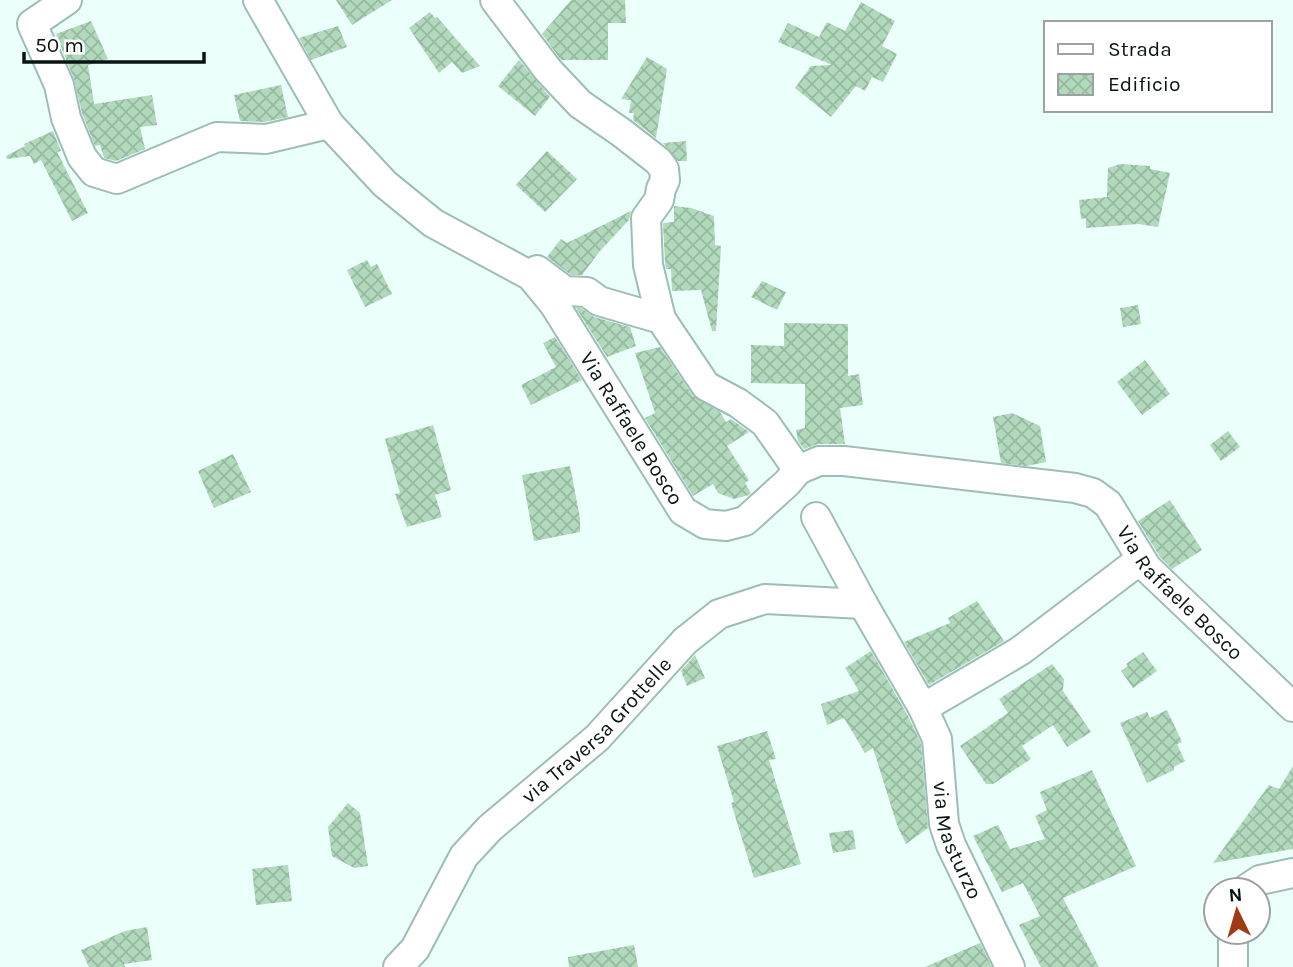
<svg xmlns="http://www.w3.org/2000/svg" width="1293" height="967" font-family="Karla,sans-serif">
  <defs>
    <pattern id="building-cross-hatch" width="8" height="8" patternUnits="userSpaceOnUse" patternTransform="scale(1.75)"><rect width="8" height="8" fill="#b1d9bc"/><path d="M0 0l8 8M0 8l8-8" fill="none" stroke="#97b9a1"/></pattern>
  </defs>
  <rect width="100%" height="100%" fill="#ebfffb"/>
  <!-- building -->
  <path fill="url(#building-cross-hatch)" d="M336 0H392L352 25Z
    M571 0H625L626 23H608V60H561L542 34Z
    M861 2 895 21 882 46 897 54 883 82 872 77 865 91 856 86 831 117 795 88 811 66 832 65 778 42 788 23 819 37 827 22 845 31Z
    M430 12 435 18 437 17 480 66 462 73 452 62 439 73 409 28Z
    M91 21 108 59 88 65 94 104 152 95 157 125 140 127 145 149 116 161 104 158 100 145 95 146 82 113 74 79 56 34Z
    M338 26 347 47 311 60 299 38Z
    M647 57 667 69 656 138 633 120 634 113H629L631 100 621 99Z
    M519 60 550 97 535 116 498 86Z
    M281 85 288 117 264 122 240 121 234 95Z
    M53 131 61 151 57 152 88 213 72 221 41 160 34 164 30 156 7 159 6 156 25 146 24 144Z
    M686 141 687 161H678L663 143Z
    M547 151 577 179 545 212 516 185Z
    M1120 164 1150 166V169L1170 173 1158 227 1138 224 1086 228V218L1081 219 1079 200 1107 197 1108 168Z
    M674 206 691 208 714 216 715 245 721 246 716 331H712L701 290 672 291 671 269H666L665 263 663 223 674 222Z
    M631 211 629 220 600 251 582 275H571L547 257 561 239 567 243Z
    M367 260 371 267 377 264 392 294 365 307 347 270Z
    M762 281 786 292 777 310 751 297Z
    M1138 305 1141 324 1123 327 1120 308Z
    M576 308H581L594 317 630 327 636 346 607 357Z
    M784 323 848 324V376L859 374 863 405 840 408 845 444H818L804 449 798 441 796 430 805 428V384L751 383V345L784 346Z
    M555 337 582 380 531 405 521 385 556 367 543 343Z
    M660 347 693 396 720 412 726 422 731 419 749 432 727 446 749 480 745 483 751 493 749 495 734 499 718 493 713 484 693 496 645 418 655 413 635 353Z
    M1145 360 1170 394 1142 415 1117 382Z
    M1012 413 1040 426 1046 462 1026 466 1001 463 993 417Z
    M433 425 451 490 435 495 442 517 407 527 395 494 400 493 385 439Z
    M1228 431 1240 447 1221 461 1210 445Z
    M233 454 251 492 214 508 198 471Z
    M570 466 580 518V532L534 541 522 475Z
    M1170 500 1202 550 1172 569 1160 557 1138 521Z
    M977 601 1004 641 929 685 904 642 950 623 948 618Z
    M871 651 908 716 921 743 928 828 906 844 897 825 873 748 865 753 844 718 827 725 821 704 859 691 845 668Z
    M1143 652 1157 671 1133 688 1121 671 1128 666 1126 664Z
    M695 655 705 678 687 686 681 671Z
    M1052 664 1064 679 1063 691 1091 732 1067 747 1053 725 1022 746 1031 759 993 784H986L960 746 1008 713 999 699Z
    M1167 710 1182 742 1177 744 1185 761 1174 767V770L1147 783 1120 723 1147 712 1150 718Z
    M767 731 776 759 769 760 801 864 754 878 731 803 734 802 717 746Z
    M1293 766V849L1213 863 1269 785 1279 789Z
    M1092 770 1136 866 1063 898 1099 967H1041L1019 925 1040 916 1023 883 1002 892 973 836 998 825 1010 849 1045 839 1035 816 1047 810 1040 792Z
    M348 803 360 813 368 866 354 868 332 856 328 827Z
    M853 830 856 849 833 853 829 833Z
    M288 865 292 901 256 905 252 869Z
    M147 927 152 960 124 964 125 967H89L81 950 125 931Z
    M980 943 992 967H925Z
    M634 945 638 967H569L568 957Z"/>
  <g fill="none" stroke-linecap="round" stroke-linejoin="round">
    <defs>
      <g id="minor">
        <path d="M67 0 32 24 59 85 66 118 82 157 94 172 117 179 217 137 266 139 329 124"/>
        <path id="s1" d="M258 0 329 124 385 184 433 223 531 276 554 304 683 511 705 524 726 526 745 521 787 483 798 470 819 461H844L1075 488 1093 493 1108 504 1147 568 1293 707"/>
        <path d="M495 0 548 70 580 104 622 133 658 161 664 169 665 180 661 189 659 200 646 218 648 265 661 319 706 386 738 403 765 423 798 470"/>
        <path d="M537 270 565 291 587 292 599 301 661 319"/>
        <path id="s2" d="M816 517 863 604 923 708 937 739 944 824 951 845 1010 967"/>
        <path d="M923 708 1020 651 1140 560"/>
        <path d="M1245 890 1260 880 1293 873"/>
        <path id="s3" d="M398 967 415 949 464 856 490 828 597 738 685 641 719 614 765 599 863 604"/>
        <path d="M1233 967V932"/>
      </g>
    </defs>
    <!-- minor casing -->
    <use href="#minor" stroke="#9dbdb7" stroke-width="32"/>
    <!-- minor -->
    <use href="#minor" stroke="#fff" stroke-width="28"/>
  </g>
  <g text-anchor="middle" stroke-width="7" stroke-linejoin="round" paint-order="stroke">
    <!-- street labels -->
    <g font-size="21" fill="#091513" stroke="#fff">
      <text dy="7" stroke="none"><textPath href="#s1" startOffset="581">Via Raffaele Bosco</textPath></text>
      <text dy="7" stroke="none"><textPath href="#s1" startOffset="1251">Via Raffaele Bosco</textPath></text>
      <text dy="7" stroke="none"><textPath href="#s3" startOffset="313">via Traversa Grottelle</textPath></text>
      <text dy="7" stroke="none"><textPath href="#s2" startOffset="357">via Masturzo</textPath></text>
    </g>
  </g>
  <!-- legend -->
  <rect x="1044" y="21" width="228" height="91" fill="#ffffff" stroke="#9da1a1" stroke-width="2"/>
  <rect x="1058" y="44" width="35" height="10" fill="#ffffff" stroke="#9da1a1" stroke-width="2"/>
  <text x="1108" y="56" font-size="21" fill="#091513">Strada</text>
  <rect x="1058" y="74" width="35" height="21" fill="url(#building-cross-hatch)" stroke="#9da1a1" stroke-width="2"/>
  <text x="1108" y="91" font-size="21" fill="#091513">Edificio</text>
  <!-- north arrow -->
  <g transform="translate(1237 911) rotate(355)"><circle r="33" fill="#ffffff" stroke="#9da1a1" stroke-width="2"/>
  <path d="M0-5L12 26L0 18L-12 26Z" fill="#a03a15"/>
  <text y="-10" font-size="19" font-weight="bold" text-anchor="middle" fill="#091513">N</text>
  </g>
  <!-- scale -->
  <path d="M24 52v10h180v-10" fill="none" stroke="#091513" stroke-width="3.5"/>
  <text x="35" y="52" font-size="21" fill="#091513" stroke="#ffffff" stroke-width="5" paint-order="stroke">50 m</text>
</svg>
